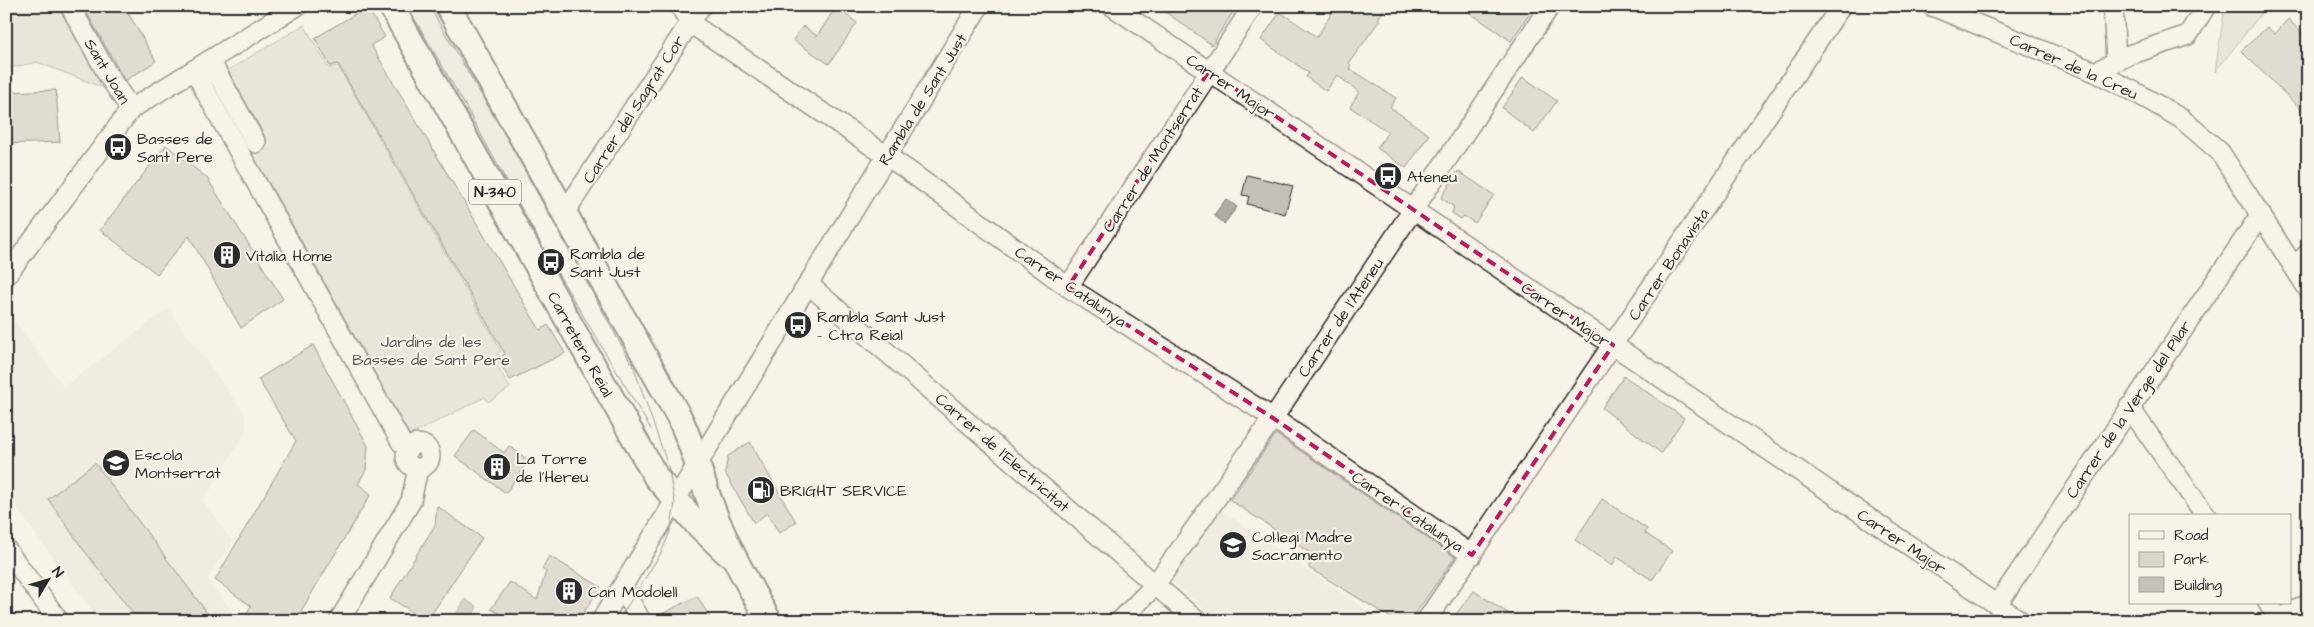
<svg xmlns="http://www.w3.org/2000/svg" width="2314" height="627" font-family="'Architects Daughter',sans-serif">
  <rect width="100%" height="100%" fill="#f7f3e8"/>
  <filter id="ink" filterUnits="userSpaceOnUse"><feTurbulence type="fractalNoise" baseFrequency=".02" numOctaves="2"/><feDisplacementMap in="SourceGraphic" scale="10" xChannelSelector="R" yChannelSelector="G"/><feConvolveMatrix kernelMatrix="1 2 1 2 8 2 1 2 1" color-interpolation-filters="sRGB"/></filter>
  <g filter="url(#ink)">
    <!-- built -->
    <path fill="#e8e4da" d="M402 6H436L533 179 507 194Z
      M168 309 245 414 246 432 203 501 232 541 208 579 239 621H100L6 494V333L14 320 64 387Z
      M1222 511 1382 621H1218L1169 579Z"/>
    <!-- green -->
    <path fill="#dad6cc" stroke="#82807c" d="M6 6H60L107 89 37 62 6 69Z
      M2225 6H2267L2215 72Z
      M304 25 329 68 338 66 501 351 493 359 510 388 488 402 485 397 410 435 263 172 250 152 267 140 228 70Z
      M6 605 19 621H6Z"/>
    <!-- water -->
    <path fill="#afaca4" stroke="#7a7874" d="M1226 199 1237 207 1224 224 1214 215Z
      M465 599 477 607 470 621H452Z"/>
    <!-- building -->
    <path fill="#c4c1b9" stroke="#2b2b2b" d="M83 6H124L156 61 125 81Z
      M1157 6H1237L1212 45Z
      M1336 6H1386L1378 19 1380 20 1349 63 1351 65 1349 68 1396 98 1390 107 1429 135 1406 168 1377 148 1388 132 1350 107 1359 92 1337 75 1326 91 1306 77 1309 73 1261 40 1280 12 1317 37Z
      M1460 6H1535L1511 41Z
      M367 7 385 37 371 45 540 330 548 325 565 353 510 380 497 359 505 354 338 64 330 66 315 38Z
      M836 7 857 23 829 64 793 40 803 26 817 36Z
      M2288 19 2308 39V116L2241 51 2267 27 2275 34Z
      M1523 77 1557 101 1534 133 1502 108Z
      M56 90 60 142 6 144V92Z
      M166 145 207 178 283 299 241 328 189 236 157 274 100 230Z
      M1458 171 1494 195 1475 223 1464 216 1461 219 1452 213 1454 207 1441 198Z
      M1247 175 1293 186 1285 214 1247 204 1249 196 1242 195Z
      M313 345 368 446 366 470 358 484 371 494 295 621H243L251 606 215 580 296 441 258 379Z
      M1624 376 1684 418 1661 453 1602 408Z
      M474 430 504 453 509 446 528 460 506 493 455 456Z
      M1276 434 1455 557 1410 621H1396L1309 568 1310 553 1230 500Z
      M750 442 796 522 779 533 767 513 754 523 725 473 728 456Z
      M95 463 193 594 213 621H139L83 549 48 499Z
      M1602 499 1647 529 1645 533 1672 551 1652 580 1617 557 1612 566 1575 540Z
      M437 506 482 538 427 621 390 598 435 525Z
      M549 556 601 587 578 621H514L491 609 510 582 537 600 546 572 542 569Z
      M1474 591 1520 621H1466L1456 614Z
      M697 596 712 621H652V619Z"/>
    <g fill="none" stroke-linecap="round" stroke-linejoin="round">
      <defs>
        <path id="minor" d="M70 6 109 77 131 109
          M680 6 690 23 906 169 1068 287 1273 418 1472 555
          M1112 6 2021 621
          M1932 6 2095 72 2135 92 2182 119 2220 152 2308 289
          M2113 6 2116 61
          M210 60 256 143
          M195 69 204 89 401 442 408 448
          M2095 72 2129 55 2188 35 2206 6
          M565 212 701 6
          M2295 267 2308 253
          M6 276 131 109 297 6
          M808 284 1197 621
          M1068 287 1253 6
          M2129 407 2206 516
          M406 456a12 12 0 1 1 24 0a12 12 0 1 1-24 0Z
          M6 549 59 621
          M622 587 641 621
          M2268 603 2277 616H2285L2308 604
          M1997 605 2261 214
          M339 621 411 501 418 468
          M601 621 979 6
          M1120 621 1155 585 1273 418 1550 6
          M1426 621 1841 6"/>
        <path id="major" d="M391 6 656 477 697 524 726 552
          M448 6 679 417C694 446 700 477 712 507 727 547 748 584 769 621"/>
      </defs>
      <!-- minor casing -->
      <use href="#minor" stroke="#2b2b2b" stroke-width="22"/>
      <!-- major casing -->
      <use href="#major" stroke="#2b2b2b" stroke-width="28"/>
      <!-- minor -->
      <use href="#minor" stroke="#f7f3e8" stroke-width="19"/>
      <!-- major -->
      <use href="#major" stroke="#f7f3e8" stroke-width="24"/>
      <!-- tram -->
      <path stroke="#2b2b2b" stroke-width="1" d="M407 6 462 100 551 262 651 429
        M429 6 509 142 634 368 668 466 675 503 670 532 661 553 618 621"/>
    </g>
  </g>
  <!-- marked area -->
  <path d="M0 0H2314V627H0ZM1209 71 1613 345 1472 555 1273 418 1068 287Z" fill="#f7f3e8" fill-opacity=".55" fill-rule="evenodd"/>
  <path fill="none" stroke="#c2185b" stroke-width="4" stroke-dasharray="10 6" stroke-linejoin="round" d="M1209 71 1613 345 1472 555 1273 418 1068 287Z"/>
  <!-- icons -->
  <defs>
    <symbol id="bus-disc" viewBox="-11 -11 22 22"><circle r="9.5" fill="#2b2b2b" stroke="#f7f3e8"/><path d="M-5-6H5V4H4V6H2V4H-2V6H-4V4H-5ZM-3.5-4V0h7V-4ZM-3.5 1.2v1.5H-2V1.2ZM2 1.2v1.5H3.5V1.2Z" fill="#fff"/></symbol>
    <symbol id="building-disc" viewBox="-11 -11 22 22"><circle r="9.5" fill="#2b2b2b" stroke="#f7f3e8"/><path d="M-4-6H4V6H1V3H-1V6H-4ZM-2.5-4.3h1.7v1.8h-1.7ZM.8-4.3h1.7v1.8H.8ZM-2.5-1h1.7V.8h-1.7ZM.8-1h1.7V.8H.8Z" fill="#fff"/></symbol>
    <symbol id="school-disc" viewBox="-11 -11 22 22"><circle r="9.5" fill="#2b2b2b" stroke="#f7f3e8"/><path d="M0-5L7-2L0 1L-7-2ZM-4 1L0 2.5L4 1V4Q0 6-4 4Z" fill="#fff"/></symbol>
    <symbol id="fuel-disc" viewBox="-11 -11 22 22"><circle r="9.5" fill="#2b2b2b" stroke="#f7f3e8"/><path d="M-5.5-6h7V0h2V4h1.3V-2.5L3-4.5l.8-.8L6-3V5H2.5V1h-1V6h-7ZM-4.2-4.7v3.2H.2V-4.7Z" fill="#fff"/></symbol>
  </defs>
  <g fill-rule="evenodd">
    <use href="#bus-disc" x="102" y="131" width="32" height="32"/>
    <use href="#bus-disc" x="1372" y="160" width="32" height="32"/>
    <use href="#building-disc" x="211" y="239" width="32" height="32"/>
    <use href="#bus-disc" x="535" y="246" width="32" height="32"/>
    <use href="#bus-disc" x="782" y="309" width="32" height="32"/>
    <use href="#school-disc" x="100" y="447" width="32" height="32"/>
    <use href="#building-disc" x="481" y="451" width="32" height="32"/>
    <use href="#fuel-disc" x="745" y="474" width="32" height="32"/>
    <use href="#school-disc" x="1217" y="529" width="32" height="32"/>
    <use href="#building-disc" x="553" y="575" width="32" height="32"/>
  </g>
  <g text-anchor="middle" stroke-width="4.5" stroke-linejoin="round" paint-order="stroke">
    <!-- shield labels -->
    <rect fill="#f7f3e8" stroke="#686764" stroke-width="1" x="469" y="179.5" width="52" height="25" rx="4"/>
    <g font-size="15" font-weight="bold" fill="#2b2b2b">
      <text x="495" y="197">N-340</text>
    </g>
    <!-- street labels -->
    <g font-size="16" fill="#2b2b2b" stroke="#f7f3e8">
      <text transform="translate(2074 66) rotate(24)" y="6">Carrer de la Creu</text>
      <text transform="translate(108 71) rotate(59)" y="6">Sant Joan</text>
      <text transform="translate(1231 86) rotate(34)" y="6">Carrer Major</text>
      <text transform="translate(922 99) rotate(-58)" y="6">Rambla de Sant Just</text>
      <text transform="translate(633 109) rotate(-57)" y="6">Carrer del Sagrat Cor</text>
      <text transform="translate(1152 159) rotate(-57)" y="6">Carrer de Montserrat</text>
      <text transform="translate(1668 264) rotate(-56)" y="6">Carrer Bonavista</text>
      <text transform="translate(1071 286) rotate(34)" y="6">Carrer Catalunya</text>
      <text transform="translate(1566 314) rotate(34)" y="6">Carrer Major</text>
      <text transform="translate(1340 317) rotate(-56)" y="6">Carrer de l'Ateneu</text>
      <text transform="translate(581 344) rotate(61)" y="6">Carretera Reial</text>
      <text transform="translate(2128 409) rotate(-56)" y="6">Carrer de la Verge del Pilar</text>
      <text transform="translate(1003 452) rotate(41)" y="6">Carrer de l'Electricitat</text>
      <text transform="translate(1408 511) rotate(34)" y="6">Carrer Catalunya</text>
      <text transform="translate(1902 541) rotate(34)" y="6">Carrer Major</text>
    </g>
    <!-- poi labels -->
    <g font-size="16" fill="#2b2b2b" stroke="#f7f3e8" text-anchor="start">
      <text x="137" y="144">Basses de<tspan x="137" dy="18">Sant Pere</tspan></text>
      <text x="1407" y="182">Ateneu</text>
      <text x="570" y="259">Rambla de<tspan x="570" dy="18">Sant Just</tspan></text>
      <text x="246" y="261">Vitalia Home</text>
      <text x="817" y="322">Rambla Sant Just<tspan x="817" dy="18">- Ctra Reial</tspan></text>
      <text x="135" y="460">Escola<tspan x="135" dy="18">Montserrat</tspan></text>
      <text x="516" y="464">La Torre<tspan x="516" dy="18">de l'Hereu</tspan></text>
      <text x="780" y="496">BRIGHT SERVICE</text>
      <text x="1252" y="542">Col·legi Madre<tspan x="1252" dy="18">Sacramento</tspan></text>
      <text x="588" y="597">Can Modolell</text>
    </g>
    <!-- park labels -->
    <g font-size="16" fill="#575653" stroke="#f7f3e8">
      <text x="431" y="347">Jardins de les<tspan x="431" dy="18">Basses de Sant Pere</tspan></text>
    </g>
  </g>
  <!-- margin -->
  <rect width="2314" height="627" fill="none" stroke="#f7f3e8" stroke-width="25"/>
  <rect x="12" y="12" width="2289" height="602" fill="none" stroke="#2b2b2b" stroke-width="2" filter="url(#ink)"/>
  <!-- legend -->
  <rect x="2129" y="514" width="162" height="90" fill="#f7f3e8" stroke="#a5a39c"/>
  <rect x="2139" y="531" width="25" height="8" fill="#f7f3e8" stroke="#a5a39c"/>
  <text x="2174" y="540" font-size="15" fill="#2b2b2b">Road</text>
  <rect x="2139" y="552" width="25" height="15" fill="#dad6cc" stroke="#a5a39c"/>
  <text x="2174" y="564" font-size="15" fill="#2b2b2b">Park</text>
  <rect x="2139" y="577" width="25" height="15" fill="#c4c1b9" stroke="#a5a39c"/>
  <text x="2174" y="590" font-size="15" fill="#2b2b2b">Building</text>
  <!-- north arrow -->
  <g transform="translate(48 580) rotate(52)" stroke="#f7f3e8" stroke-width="4" paint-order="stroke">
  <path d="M0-4L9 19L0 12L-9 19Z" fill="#2b2b2b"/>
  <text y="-8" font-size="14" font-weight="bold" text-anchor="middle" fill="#2b2b2b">N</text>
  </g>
</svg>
